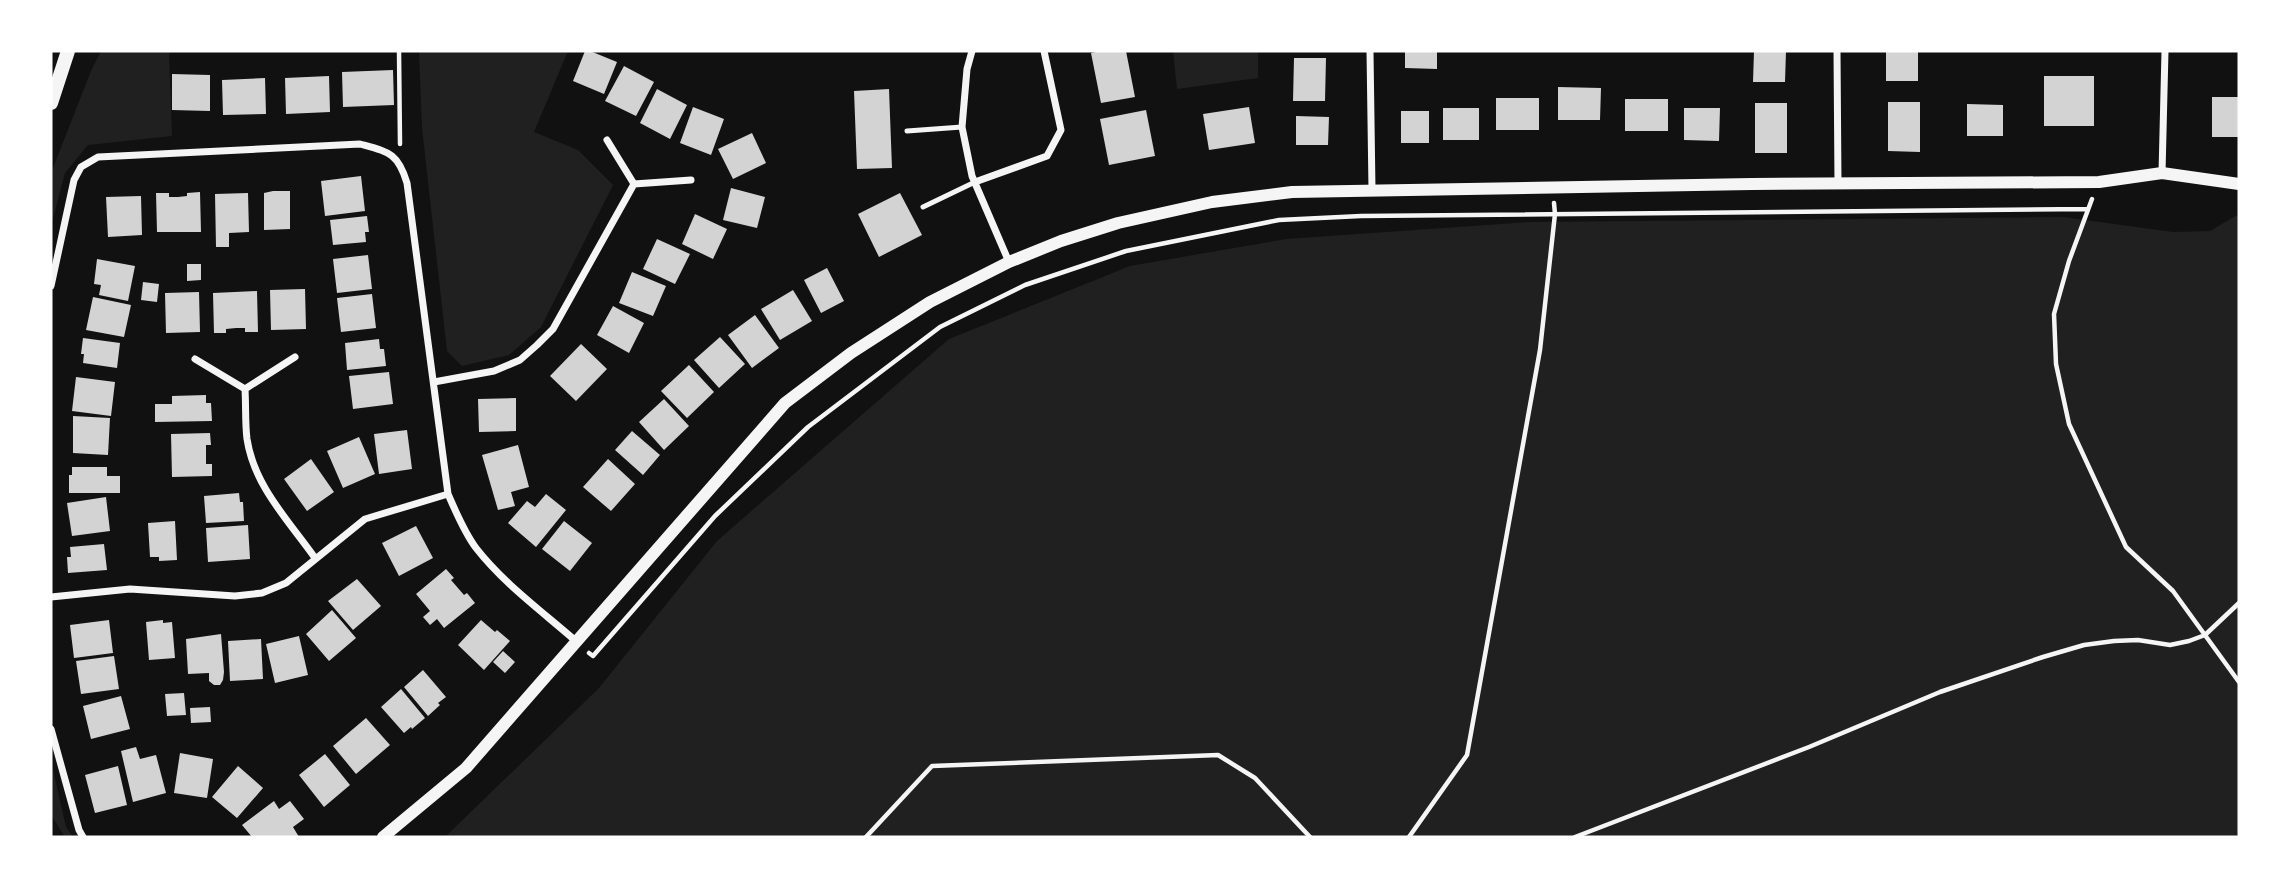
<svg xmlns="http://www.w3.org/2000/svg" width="2290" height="888" font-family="Roboto,sans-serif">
  <rect width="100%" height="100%" fill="#111"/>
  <!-- green -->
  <path fill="#202020" d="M101 51H172L169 54 172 136 88 145 65 173 51 226V173L91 71Z
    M416 51H568L534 132 578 150 613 185 541 327 509 355 462 366 447 351 422 128 419 52Z
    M1173 51H1258V78L1177 89Z
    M2239 214V837H445L599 688 717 541 949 339 1130 266 1286 239 1528 222 2063 217 2173 232 2210 231Z
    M51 761 66 827 73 837H65L51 815Z"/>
  <!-- building -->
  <path fill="#d3d3d3" d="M585 51H590L617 62 604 94 573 81Z
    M1100 51H1126L1135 97 1101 103 1091 53Z
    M1405 51H1437V69L1405 68Z
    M1754 51H1786L1785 82H1753Z
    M1886 51H1918V81H1886Z
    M1294 58H1326L1325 101H1293Z
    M624 66 654 82 636 116 605 101Z
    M393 70 394 105 343 107 342 72Z
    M172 74 210 75V111L172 110Z
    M329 76 330 112 286 114 285 78Z
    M2044 76H2094V126H2044Z
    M265 78 266 114 223 115 222 80Z
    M1558 87 1601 88 1600 120H1558Z
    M657 89 687 105 670 139 640 123Z
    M889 89 892 168 857 169 854 91Z
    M2212 97H2239V137H2212Z
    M1496 98H1539V130H1496Z
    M1625 99H1668V131H1625Z
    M1888 102H1920V152L1888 151Z
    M1755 103H1787V153H1755Z
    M1967 104 2003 105V136H1967Z
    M693 107 724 119 711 155 680 143Z
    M1249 107 1255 143 1209 150 1203 114Z
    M1443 108H1479V140H1443Z
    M1684 108H1720L1719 141 1684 140Z
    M1146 110 1155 156 1109 165 1100 119Z
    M1401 111H1429V143H1401Z
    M1296 116 1329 117 1328 145H1296Z
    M752 133 766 163 733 179 718 149Z
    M361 176 365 211 325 216 321 181Z
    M731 188 765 197 757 228 723 220Z
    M273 191H290V229L264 230V193Z
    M200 192 201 232H157L156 193H169V197H178L187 196V193Z
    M248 193 249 232 229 233V247H216L215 194Z
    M900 193 922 235 879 257 858 214Z
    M141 196 142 235 108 237 106 197Z
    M695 214 727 229 713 259 682 244Z
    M367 216 369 232H365L366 242 333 245 330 220Z
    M657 239 690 254 675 284 643 269Z
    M368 255 372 289 337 293 333 259Z
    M97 259 135 266 128 301 99 295 101 285 94 284Z
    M187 264H201V280L187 281Z
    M827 268 844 301 821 313 804 280Z
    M632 272 666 286 653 316 619 303Z
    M143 282 159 284 157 302 141 300Z
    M305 289 306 329 271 330 270 290Z
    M793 290 812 321 780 340 761 309Z
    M257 291 258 332H245V328H236L226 329V333H214L213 293Z
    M199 292 200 332 166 333 165 293Z
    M372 294 376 328 341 332 337 298Z
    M93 297 131 305 124 337 86 330Z
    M613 306 644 323 629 353 597 335Z
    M755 315 779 348 752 368 728 335Z
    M720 337 745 364 719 388 694 360Z
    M83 338 120 343 117 368 83 363 84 354H81Z
    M379 339 380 349H384L386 366 347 370 345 343Z
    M581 344 607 369 576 401 550 376Z
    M689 365 714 392 687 418 661 391Z
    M389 372 393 404 353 409 349 376Z
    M76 377 115 382 111 416 72 411Z
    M206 395V403H211L212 421 155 422V404H172V396Z
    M516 398V431L479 432 478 399Z
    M664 399 689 426 664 450 639 422Z
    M73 416 110 418 108 455 73 453Z
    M407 430 412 469 379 474 374 434Z
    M632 431 660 455 643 475 615 450Z
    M210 433 211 445H206V464H212V476L172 477 171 434Z
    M359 437 375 474 343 488 327 451Z
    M518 445 529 487 511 492 515 506 498 510 482 455Z
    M311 459 334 492 307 511 284 479Z
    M608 459 635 484 611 511 583 487Z
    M72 467H107V476H120V493H69V475H72Z
    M239 493 240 502H243L244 521 206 523 204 496Z
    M546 494 566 510 536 547 508 523 527 501 535 507Z
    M106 497 110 531 72 536 67 503Z
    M175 521 177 560 159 561V557H150L148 523Z
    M564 521 592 543 570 571 542 549Z
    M248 525 250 559 208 562 206 528Z
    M416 526 433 558 399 576 382 543Z
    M104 544 107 570 68 573 67 557H71L70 547Z
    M446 569 454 578 451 580 464 595 467 593 475 603 444 628 437 619 430 625 423 617 430 611 416 594Z
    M357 579 381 606 353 630 328 601Z
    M332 610 356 638 329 661 306 634Z
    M109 620 113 653 74 658 70 625Z
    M163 620V623L172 622 175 658 149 660 146 622Z
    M481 620 495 632 497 630 510 641 484 670 458 645Z
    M221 634 224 672 223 680 220 685H214L209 681V673L188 674 186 639Z
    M299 636 308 675 275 683 266 644Z
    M261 639 263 679 230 681 228 641Z
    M503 651 515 662 505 673 493 662Z
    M114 656 119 689 81 694 76 661Z
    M423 670 446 697 438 703 440 705 428 716 404 687Z
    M401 689 425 718 412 729 411 727 404 733 381 707Z
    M184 693 186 715 167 716 165 694Z
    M121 696 130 729 91 739 83 706Z
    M210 707 211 722 191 723 190 708Z
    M366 718 390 745 356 774 333 746Z
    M136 747 140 759 156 755 166 793 133 802 121 751Z
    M180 753 213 759 207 798 174 793Z
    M325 754 350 785 324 807 299 775Z
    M118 766 127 805 95 813 85 775Z
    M238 766 263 788 237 818 212 797Z
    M274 801 279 809 290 801 304 819 293 827 299 837H252L242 825Z"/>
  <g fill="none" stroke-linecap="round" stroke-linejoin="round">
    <!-- path -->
    <path stroke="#f5f5f5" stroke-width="4.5" d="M399 51 400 144
      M2092 199 2069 261 2054 314 2056 364 2069 424 2126 547 2173 591 2239 682
      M589 653 593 656 715 516 808 427 940 327 1025 285 1126 251 1279 220 1361 216 2088 209
      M866 837 932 766 1218 755 1255 778 1310 837
      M1409 837 1467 755 1540 350 1555 214 1554 203
      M1575 837 1809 747 1940 692 2043 657 2084 645 2114 641 2138 640 2170 645 2189 641 2205 635 2239 603"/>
    <!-- service -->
    <path stroke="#f5f5f5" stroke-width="5" d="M907 131 962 127
      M923 207 975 182"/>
    <!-- minor -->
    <path stroke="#f5f5f5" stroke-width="7" d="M972 51 967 69 962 127 972 176 1009 262
      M1370 51 1372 190
      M1837 51 1838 184
      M2162 173 2165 51
      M975 182 1047 156 1061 130 1044 51
      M634 184 691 180
      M51 286 74 180 81 167 98 157 360 144C389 152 398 153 407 183L448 494C456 512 464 532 476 548 504 584 543 612 577 642
      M295 357 245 389C246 406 245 423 247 439 254 486 289 521 315 558
      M195 359 245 389
      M434 382 494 371 520 360 537 345 553 329 634 184 607 140
      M51 597 130 589 235 596 262 593 286 583 365 519 448 494
      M51 729 79 830 83 837"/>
    <!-- tertiary -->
    <path stroke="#f5f5f5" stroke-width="12" d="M383 837 466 768 785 403 851 353 930 302 1009 262 1061 241 1118 223 1212 202 1292 192 1752 184 2099 182 2162 173 2239 184"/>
    <!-- secondary -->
    <path stroke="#f5f5f5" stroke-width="14" d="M51 103 68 51"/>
  </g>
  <!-- border -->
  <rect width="2290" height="888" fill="none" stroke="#ffffff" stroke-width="105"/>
</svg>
